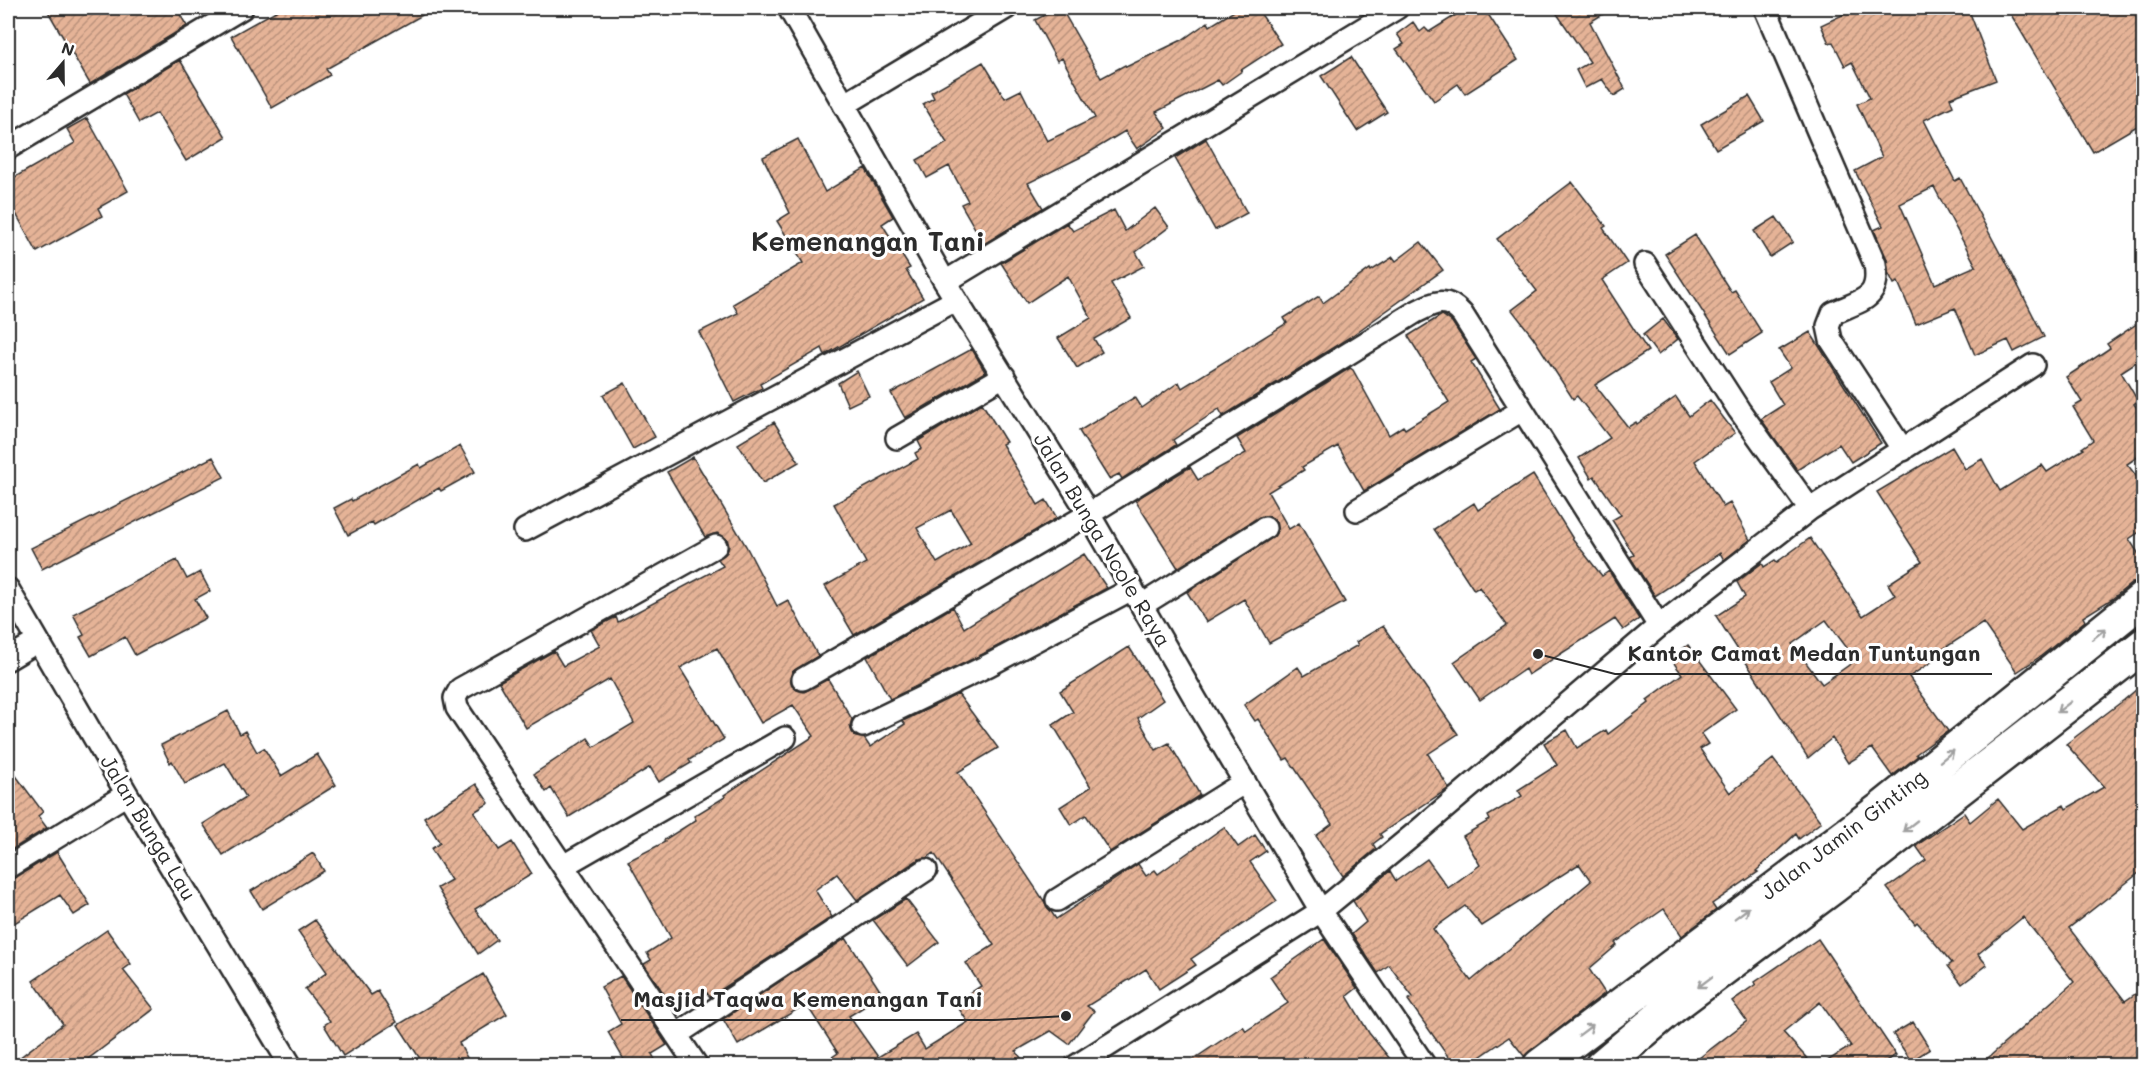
<svg xmlns="http://www.w3.org/2000/svg" width="2151" height="1073" font-family="Mali,sans-serif">
  <defs>
    <pattern id="building-hatch" width="6" height="6" patternUnits="userSpaceOnUse" patternTransform="scale(1.5)"><rect width="6" height="6" fill="#e5b397"/><path d="M-1 1l2-2M0 6l6-6M5 7l2-2" fill="none" stroke="#ba927b"/></pattern>
  </defs>
  <rect width="100%" height="100%" fill="#fff"/>
  <filter id="ink" filterUnits="userSpaceOnUse"><feTurbulence type="fractalNoise" baseFrequency=".0167" numOctaves="2"/><feDisplacementMap in="SourceGraphic" scale="12" xChannelSelector="R" yChannelSelector="G"/><feConvolveMatrix kernelMatrix="1 2 1 2 8 2 1 2 1" color-interpolation-filters="sRGB"/></filter>
  <g filter="url(#ink)">
    <!-- building -->
    <path fill="url(#building-hatch)" stroke="#2b2b2b" stroke-width="1.5" fill-rule="evenodd" d="M46 8H176L187 26 90 84Z
      M281 8H435L326 69 330 75 272 108 231 36Z
      M1058 8H1061L1101 78 1125 65 1126 67 1182 40 1208 22 1210 26 1239 8H1257L1281 44 1241 70 1242 71 1222 85 1218 80 1156 112 1167 128 1137 149 1125 131 1085 155 1028 183 1043 208 984 244 961 204 968 201 949 166 927 178 917 160 947 143 923 104 934 98 931 92 983 62 1005 98 1021 90 1047 141 1095 118 1062 58 1057 61 1035 20Z
      M1467 8H1484L1518 60 1465 94 1458 84 1434 101 1396 49 1404 44 1397 34 1413 22 1420 32 1425 28 1429 32Z
      M1553 8H1613L1590 22 1625 89 1614 96 1602 79 1585 88 1576 70 1590 62Z
      M1857 8H1968L1996 80 1950 98 1953 106 1924 120 1955 181 1960 178 2001 255 2002 254 2044 337 2014 352 2008 340 1975 355 1955 308 1916 324 1898 282 1894 284 1888 272 1887 259 1874 230 1883 226 1855 171 1882 157 1857 104 1870 98 1852 62 1845 66 1833 42 1829 43 1821 25ZM1934 187 1976 266 1935 284 1900 204Z
      M2007 8H2144V122L2093 152Z
      M1351 57 1387 112 1357 131 1321 76Z
      M180 60 226 137 186 161 157 113 139 123 123 94Z
      M1749 96 1764 121 1716 149 1701 124Z
      M87 118 128 191 98 208 102 216 37 252 8 199V181L75 143 67 129Z
      M798 139 825 192 865 168 893 217 882 224 910 268 906 270 923 298 825 355 822 348 760 384 762 388 734 402 699 332 738 313 733 304 803 263 777 221 790 213 763 157Z
      M1206 139 1247 213 1215 230 1175 158Z
      M1572 182 1606 226 1603 228 1627 263 1602 280 1648 351 1595 385 1628 427 1636 422 1637 424 1676 397 1689 416 1710 400 1735 433 1695 461 1723 507 1730 503 1750 540 1724 560 1720 553 1655 596 1630 557 1634 555 1612 520 1621 515 1594 476 1591 478 1579 458 1610 438 1577 396 1573 399 1533 337 1512 310 1537 291 1497 239Z
      M1155 208 1169 227 1136 252 1144 266 1111 283 1131 318 1094 339 1102 352 1077 368 1058 338 1091 318 1068 276 1027 303 1001 263 1067 223 1073 231 1114 210 1125 231Z
      M1776 217 1793 242 1770 257 1754 231Z
      M1695 235 1731 292 1735 290 1762 333 1730 354 1665 254Z
      M1421 242 1443 270 1350 337 1223 416 1219 409 1173 440 1176 445 1122 479 1119 474 1109 479 1079 431 1135 397 1142 408 1179 382 1182 388 1287 323 1284 318 1319 296 1323 303 1370 269 1371 271 1393 257 1396 261Z
      M1442 315 1452 322 1476 359 1471 362 1500 409 1364 491 1338 446 1302 467 1304 470 1268 492 1289 529 1299 523 1345 602 1269 643 1244 599 1206 622 1187 592 1272 538 1276 533V522L1270 517H1259L1178 568 1135 500 1190 467 1198 480 1246 453 1237 438 1350 368 1353 370 1389 435 1403 426 1405 429 1449 402 1408 336Z
      M1663 319 1678 339 1658 355 1643 335Z
      M2144 319V357L2121 372 2138 401 2134 404 2144 418V453L2127 464 2144 486V529L2129 539 2144 562V580L2132 583 2112 599 2083 617 2085 621 2041 656 2017 672 1983 623 1934 655 1936 659 1909 677 1948 731 1916 754 1918 756 1892 776 1872 748 1848 763 1832 738 1808 758 1716 616 1745 597 1737 582 1762 563 1764 567 1775 560 1777 562 1810 538 1863 616 1895 595 1888 584 1922 562 1877 492 1952 447 1965 469 1982 459 2000 491 2042 465 2047 472 2084 449 2082 448 2093 440 2073 407 2082 402 2066 377 2110 348 2107 344ZM1826 620 1856 660 1822 684 1792 644Z
      M1810 332 1881 443 1851 462 1839 444 1797 470 1761 419 1783 405 1769 382 1791 368 1779 350Z
      M972 349 985 372 905 418 891 393Z
      M857 371 869 396 848 406 838 383Z
      M625 383 655 437 633 449 603 395Z
      M982 403 1006 442 1002 444 1038 505 1046 500 1057 518 854 635 825 586 866 563 834 504 918 459 915 453 922 449 918 441ZM951 510 971 543 937 563 917 528Z
      M774 422 799 462 763 483 738 444Z
      M460 446 475 472 441 491 439 488 374 525 372 522 348 535 334 508 351 499 352 501 419 464 421 468Z
      M213 457 224 477 42 569 31 548Z
      M693 457 746 546 777 606 788 600 818 656 792 672 790 678 792 686 797 690 804 692 828 679 852 719 850 726 852 732 856 737 864 738 870 747 905 724 903 721 958 694 998 748 958 772 1056 919 1138 864 1146 876 1155 870 1158 874 1224 827 1238 847 1255 835 1266 851 1250 862 1277 901 1191 959 1196 965 1159 989 1146 969 1087 1006 1094 1011 1069 1044 1051 1031 1016 1051 1026 1065H820L838 1053 806 1004 738 1045 723 1019 846 938 883 995 849 1016 878 1057 916 1034 925 1049 968 1022 955 1003 981 986 966 963 994 945 934 853 927 858 919 859 857 900 837 874 815 890 832 917 710 997 707 993 676 1012 644 964 651 960 647 953 671 938 628 861 665 842 664 840 696 820 694 816 725 797 724 795 814 736 793 705 761 723 717 648 680 668 724 739 689 760 691 763 659 782 650 767 569 817 551 788 546 792 534 774 588 738 594 747 634 723 610 679 526 728 499 682 554 651 563 666 600 646 591 630 616 617 618 622 723 566 718 559 727 552 729 546 727 539 717 533 705 537 667 472Z
      M1533 475 1573 539 1602 576 1609 571 1639 619 1623 630 1615 619 1528 675 1525 669 1480 700 1454 662 1507 625 1479 587 1474 590 1434 529 1474 503 1478 510Z
      M1084 554 1107 588 983 654 890 699 867 657 953 607 964 628Z
      M177 560 187 579 200 572 210 591 195 599 206 618 135 655 125 637 91 656 80 637 84 635 73 614Z
      M1383 626 1458 734 1428 754 1449 788 1380 834 1382 837 1373 844 1376 849 1343 876 1316 836 1332 824 1288 758 1284 760 1258 719 1255 721 1244 705 1298 667 1304 676 1358 645 1356 642Z
      M1688 645 1736 709 1701 734 1708 744 1700 749 1730 793 1773 759 1821 822 1799 839 1796 834 1756 871 1758 872 1712 904 1716 910 1682 936 1664 909 1615 943 1617 945 1589 969 1605 993 1524 1056 1509 1037 1468 1065H1454L1408 1000 1413 997 1389 965 1378 973 1352 934 1366 922 1353 901 1390 871 1396 881 1427 859 1448 888 1480 865 1463 836 1490 820 1488 816 1522 796 1518 790 1557 765 1544 743 1567 730 1577 748 1606 730 1608 734 1649 703 1647 700 1682 674 1670 658ZM1579 864 1591 881 1471 981 1433 929 1465 906 1482 926Z
      M1129 647 1163 700 1138 718 1156 750 1169 743 1200 795 1110 852 1086 815 1071 825 1060 807 1091 787 1053 725 1073 712 1060 691Z
      M2144 683V869L2069 928 2125 1001 2144 988V1065H1980L2074 982 2023 917 1978 954 1987 965 1962 984 1948 966 1952 963 1917 922 1915 924 1887 888 1926 860 1916 846 1964 813 1970 822 1998 799 2022 829 2064 805 2066 809 2104 787 2066 744 2124 700Z
      M228 711 240 734 245 731 257 752 264 748 281 776 317 754 336 785 223 855 203 824 246 797 225 763 185 784 172 761 170 763 161 745Z
      M8 765 43 812 38 816 47 828 8 852Z
      M476 784 489 803 474 812 499 850 512 842 532 874 475 909 497 940 478 954 437 888 451 880 431 849 440 843 424 817Z
      M57 852 90 905 74 915 60 895 8 927V880L15 878Z
      M313 853 324 871 262 909 251 891Z
      M906 899 939 942 908 966 873 920Z
      M315 920 371 995 378 991 397 1022 343 1056 324 1025 330 1021 305 989 327 972 298 931Z
      M107 930 131 964 123 970 154 1009 80 1065H10L63 1024 33 981Z
      M1324 939 1357 988 1347 996 1369 1033 1395 1065H1336L1330 1058 1318 1065H1185L1243 1026 1246 1031 1288 1003 1270 977Z
      M1818 939 1896 1055 1879 1065H1821L1851 1046 1820 1002 1783 1032 1813 1065H1690L1747 1021 1732 1001 1756 984 1755 982Z
      M483 974 507 1014 459 1043 471 1065H424L398 1025Z
      M621 976 667 1045 652 1054 658 1065H627L608 1032 621 1024 601 987Z
      M1913 1022 1930 1049 1911 1061 1893 1034Z"/>
    <g fill="none" stroke-linecap="round" stroke-linejoin="round">
      <defs>
        <path id="minor" d="M789 8 945 282 1089 514 1196 700 1321 911 1425 1066
          M1765 8 1875 264C1881 300 1861 300 1833 313L1828 326 1831 340 1903 450
          M844 105 1006 8
          M8 148 242 8
          M1645 264 1739 410 1810 509
          M945 282 1397 8
          M897 438 1004 376
          M1357 510 1522 410
          M525 530 956 300
          M8 589 127 794 291 1066
          M1142 605 1265 528
          M1659 626 1810 509 2033 365
          M8 659 38 641
          M803 679 1089 514 1414 313C1434 303 1445 295 1462 314L1659 626 1418 831 1321 911 1076 1066
          M863 726 989 665 1132 589
          M563 866 785 738
          M8 867 127 794
          M1057 900 1245 782
          M676 1035 926 870
          M697 1066 457 708 455 698 460 689 716 546"/>
        <path id="trunk" d="M1540 1066 1880 810 2144 598
          M1602 1066 1673 1006 1834 886 2144 645"/>
      </defs>
      <!-- minor casing -->
      <use href="#minor" stroke="#2b2b2b" stroke-width="26"/>
      <!-- trunk casing -->
      <use href="#trunk" stroke="#2b2b2b" stroke-width="38"/>
      <!-- minor -->
      <use href="#minor" stroke="#fff" stroke-width="21"/>
      <!-- trunk -->
      <use href="#trunk" stroke="#fff" stroke-width="33"/>
    </g>
    <!-- one-way arrows -->
    <defs><path id="oneway-shaft" d="M-6 0H5M1.5-3L5.5 0L1.5 3" fill="none" stroke-width="1.6" stroke-linecap="round" stroke-linejoin="round" transform="scale(1.5)"/></defs>
    <g stroke="#a0a0a0">
      <use href="#oneway-shaft" transform="translate(2099 634) rotate(-39)"/>
      <use href="#oneway-shaft" transform="translate(2064 707) rotate(142)"/>
      <use href="#oneway-shaft" transform="translate(1947 756) rotate(-39)"/>
      <use href="#oneway-shaft" transform="translate(1910 826) rotate(142)"/>
      <use href="#oneway-shaft" transform="translate(1742 913) rotate(-37)"/>
      <use href="#oneway-shaft" transform="translate(1705 982) rotate(143)"/>
      <use href="#oneway-shaft" transform="translate(1586 1030) rotate(-37)"/>
    </g>
  </g>
  <g text-anchor="middle" stroke-width="6" stroke-linejoin="round" paint-order="stroke">
    <!-- street labels -->
    <g font-size="21" fill="#2b2b2b" stroke="#fff">
      <text transform="translate(1102 540) rotate(59)" y="7">Jalan Bunga Ncole Raya</text>
      <text transform="translate(148 828) rotate(59)" y="7">Jalan Bunga Lau</text>
      <text transform="translate(1844 835) rotate(-37)" y="7">Jalan Jamin Ginting</text>
    </g>
    <!-- district labels -->
    <g font-size="27" font-weight="bold" fill="#2b2b2b" stroke="#fff">
      <text x="868" y="251">Kemenangan Tani</text>
    </g>
  </g>
  <!-- callouts -->
  <path fill="none" stroke="#2b2b2b" stroke-width="2" d="M1538 654L1615 674H1992M1066 1016L994 1020H621"/>
  <g fill="#2b2b2b" stroke="#fff" stroke-width="2">
    <circle cx="1538" cy="654" r="6"/>
    <circle cx="1066" cy="1016" r="6"/>
  </g>
  <g font-size="22" text-anchor="middle" font-weight="bold" fill="#2b2b2b" stroke="#fff" stroke-width="6" stroke-linejoin="round" paint-order="stroke">
    <text x="1804" y="661">Kantor Camat Medan Tuntungan</text>
    <text x="808" y="1007">Masjid Taqwa Kemenangan Tani</text>
  </g>
  <!-- margin -->
  <rect width="2151" height="1073" fill="none" stroke="#fff" stroke-width="30"/>
  <rect x="15" y="15" width="2121" height="1043" fill="none" stroke="#2b2b2b" stroke-width="2" filter="url(#ink)"/>
  <!-- north arrow -->
  <g transform="translate(63 63) rotate(20)" stroke="#ffffff" stroke-width="4.5" paint-order="stroke">
  <path d="M0-4.5L10 22L0 15L-10 22Z" fill="#2b2b2b"/>
  <text y="-9" font-size="16" font-weight="bold" text-anchor="middle" fill="#2b2b2b">N</text>
  </g>
</svg>
